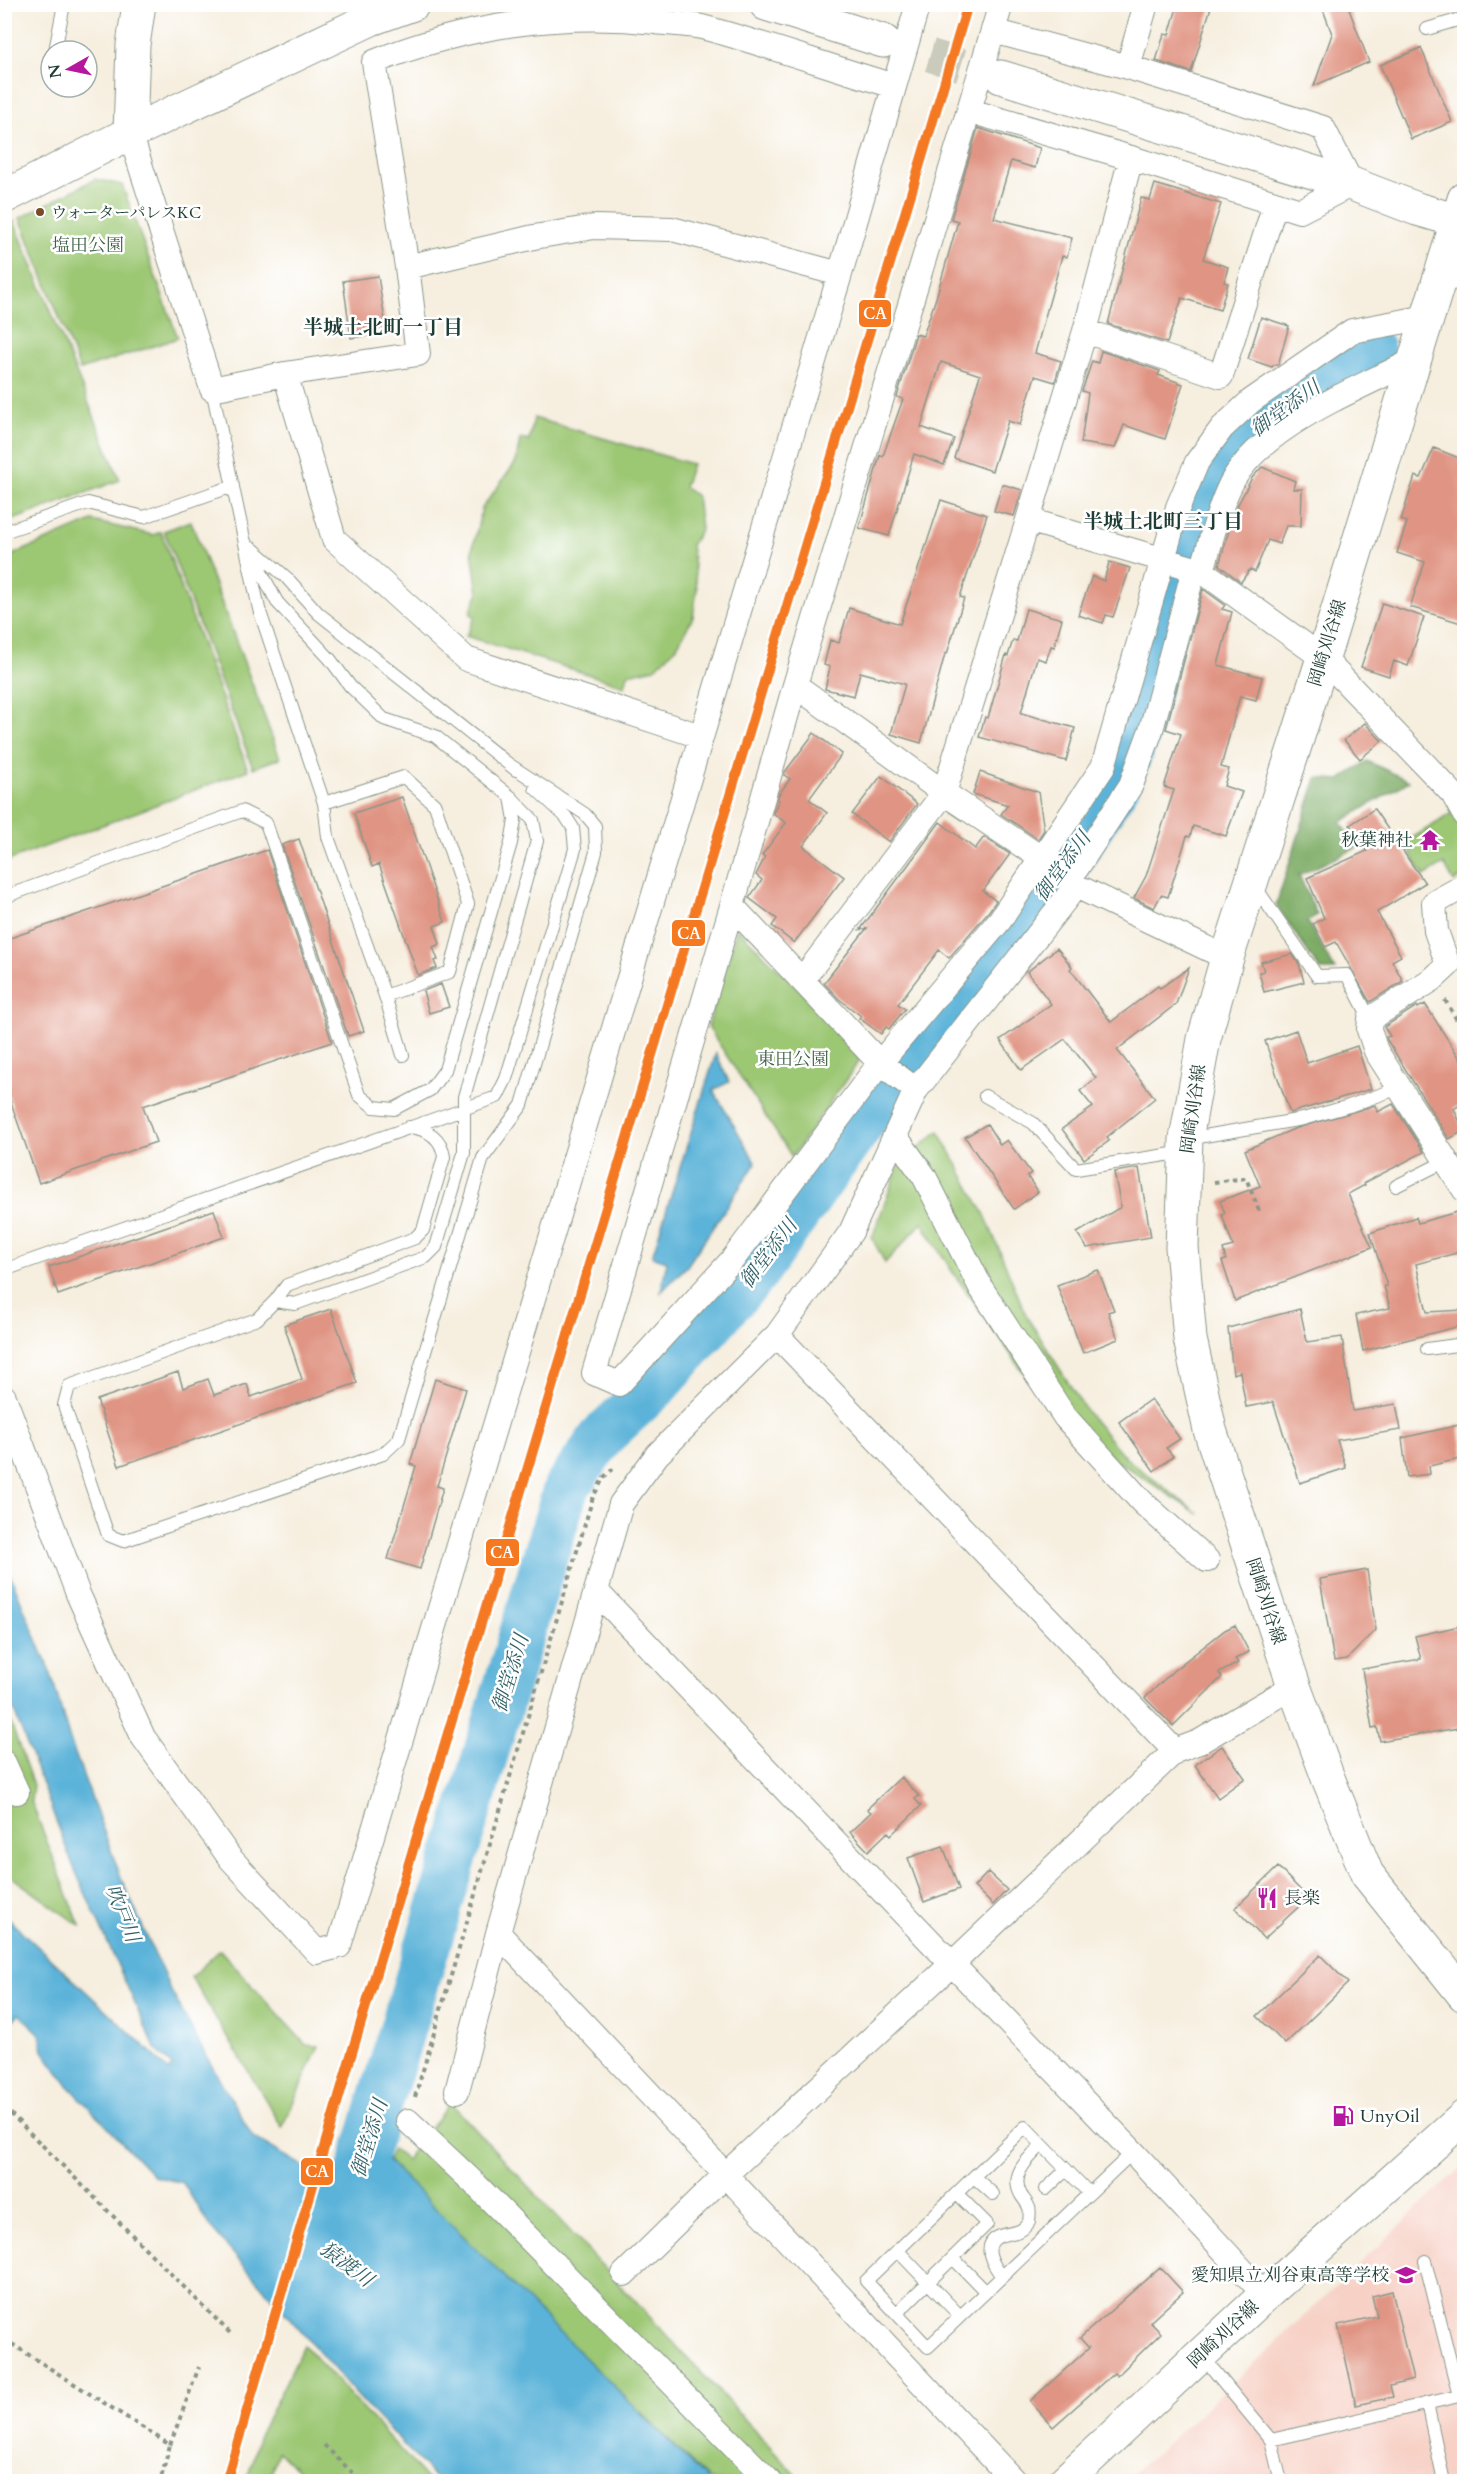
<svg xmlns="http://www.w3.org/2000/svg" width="1469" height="2486" font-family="Cardo,'Noto Serif JP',serif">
  <rect width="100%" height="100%" fill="#fff"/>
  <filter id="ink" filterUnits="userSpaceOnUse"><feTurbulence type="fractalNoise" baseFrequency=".0167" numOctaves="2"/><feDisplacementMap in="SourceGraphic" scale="12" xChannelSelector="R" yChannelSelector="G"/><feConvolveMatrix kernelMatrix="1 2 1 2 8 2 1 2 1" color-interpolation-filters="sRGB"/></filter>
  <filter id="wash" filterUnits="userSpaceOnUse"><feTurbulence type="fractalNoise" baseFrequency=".008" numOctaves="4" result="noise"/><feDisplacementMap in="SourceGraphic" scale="24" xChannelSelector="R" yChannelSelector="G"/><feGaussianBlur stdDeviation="1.35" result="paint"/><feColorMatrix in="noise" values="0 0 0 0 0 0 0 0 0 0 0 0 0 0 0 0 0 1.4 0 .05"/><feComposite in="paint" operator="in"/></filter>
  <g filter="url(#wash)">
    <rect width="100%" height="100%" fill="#f6eede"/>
    <!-- built -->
    <path fill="#f7d1c6" d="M1464 2165V2481L1124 2482 1232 2384Z"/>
    <!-- green -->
    <path fill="#9cc773" stroke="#5e8254" stroke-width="1.5" d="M95 179 122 185 178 338 80 370 20 218Z
      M14 221 120 480 5 523 4 225Z
      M534 418 692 464 684 487 697 497 701 529 691 545 697 589 693 617 676 648 655 668 628 674 625 686 466 636 475 617 470 613 478 594 472 551 482 508 516 462 520 439 529 441Z
      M92 521 153 535 161 532 248 770 5 862V558Z
      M191 521 280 758 253 768 164 531Z
      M1454 812 1464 829V876L1454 882 1444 864 1424 876 1404 843Z
      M737 928 856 1046 859 1061 792 1157 708 1027Z
      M939 1131 985 1215 1026 1315 1086 1411 1126 1458 1199 1514 1060 1424 952 1271 922 1223 885 1263 872 1238 899 1164Z
      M4 1704 33 1785 31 1801 80 1926 5 1872Z
      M220 1950 306 2045 319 2046 282 2127 191 1977Z
      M450 2102 802 2481H710L640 2411 354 2235 393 2149 406 2160Z
      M304 2345 429 2481H308L278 2451 269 2481H247L258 2438Z"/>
    <!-- forest -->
    <path fill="#7dac65" stroke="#4e744c" stroke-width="1.5" d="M1367 761 1409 781 1341 822 1357 848 1299 875 1317 915 1307 921 1335 970H1320L1276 905 1317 778 1340 780Z"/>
    <!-- water -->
    <path fill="#5cb3d9" stroke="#3e7886" stroke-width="1.5" d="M716 1053 729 1082 713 1090 756 1163 687 1266 661 1292 667 1261 652 1256Z
      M4 1560 51 1674 70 1740 122 1880 170 1989 204 2052 253 2137 352 2195 360 2144 379 2152 709 2481H438L362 2401 210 2227 183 2183 154 2176 66 2083 43 2051 40 2034 19 2014 5 2028V1916L156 2057 169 2072 172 2066 155 2048 74 1868 5 1687Z"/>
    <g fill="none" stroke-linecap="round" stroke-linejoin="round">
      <!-- river -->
      <path stroke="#5cb3d9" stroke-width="46" d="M348 2209 566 1488 603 1435 656 1386 755 1274 867 1116 1069 860 1117 785 1135 740 1177 575 1210 484 1240 442 1280 407 1372 350"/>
    </g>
    <g id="blocks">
      <!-- building -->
      <path fill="#e09483" d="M1178 4H1212L1191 72 1156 61 1164 34 1169 35Z
        M1321 4H1347L1369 62 1314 86 1332 34Z
        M1421 48 1452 122 1411 139 1380 65Z
        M978 128 1040 148 1035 168 1011 161 994 218 1072 238 1067 257 1062 256 1035 353 1061 361 1055 382 1035 376 1020 425 1008 421 992 471 954 458 980 375 941 362 921 427 954 439 944 465 914 454 889 536 859 528 880 455 883 456 903 399 897 397 916 334 923 336 936 298 958 221 951 219Z
        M1155 184 1221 204 1203 259 1228 267 1224 282 1228 283 1220 310 1182 298 1167 343 1108 324 1141 198 1150 200Z
        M378 276 387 333 351 338 343 281Z
        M1261 317 1289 326 1278 365H1273L1272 367 1248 359Z
        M1101 351 1160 371 1158 375 1183 384 1165 439 1124 425 1115 448 1081 443 1088 393 1082 391 1092 361 1098 363Z
        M1434 448 1464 460V624L1410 607 1425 562 1397 553 1407 522 1401 520 1415 476 1421 478Z
        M1262 467 1295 481 1293 489H1302L1301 526H1286L1279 544 1268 540 1255 572 1250 569 1241 582 1219 565 1230 527 1239 508 1237 506 1252 478Z
        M1002 484 1022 490 1014 516 994 511Z
        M941 500 987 515 960 597 964 598 947 654H945L921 743 891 734 905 684 860 672 854 696 825 689 830 667 824 665 830 640 839 643 849 608 900 624Z
        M1109 562 1130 568 1113 617 1106 615 1103 623 1078 615 1092 576 1104 581Z
        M1203 589 1225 605 1222 609 1232 612 1218 665 1262 677 1256 700 1240 696 1221 767 1229 769 1224 786 1242 792 1226 836 1193 826 1190 837 1187 836 1168 897 1161 895 1154 908 1134 898 1146 876 1174 790 1164 787 1181 734 1166 729Z
        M1382 603 1424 617 1408 666 1394 661 1389 676 1361 667Z
        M1026 609 1062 619 1054 647 1051 646 1046 661 1037 658 1021 713 1075 728 1066 761 979 737 985 717 988 718 1006 655 1008 656 1013 640 1017 641Z
        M1365 723 1382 741 1360 759 1344 740Z
        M814 733 842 754 809 799 827 813 803 846 844 877 794 943 772 926 777 919 749 898 762 880 756 875 765 857 762 855 786 823 773 813 779 800 777 799 779 794 790 779 784 775 785 772Z
        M980 772 1038 792 1044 830 1038 839 1001 814 1008 805 973 794Z
        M881 776 917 804 889 842 852 814Z
        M402 797 445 922 434 926 440 944 433 947 438 960 434 961 437 968 418 975 379 864 372 867 354 813Z
        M1374 809 1425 883 1377 912 1401 956 1392 961 1403 981 1370 1002 1336 942 1325 947 1313 924 1324 918 1307 878 1367 851 1350 825Z
        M940 822 975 849 984 837 1010 854 983 891 996 901 989 911 949 958 939 950 898 1004 905 1009 889 1029 886 1027 881 1034 859 1018 861 1016 839 999 824 983 867 928 860 930Z
        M299 839 364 1031 348 1036 282 845Z
        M267 850 332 1042 143 1106 156 1142 39 1183 4 1083V940Z
        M1057 948 1072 967 1070 969 1111 1022 1158 986 1160 988 1189 968 1176 1004 1117 1050 1155 1098 1107 1137 1109 1141 1084 1159 1062 1129 1093 1107 1080 1091 1096 1078 1065 1039 1021 1070 1000 1040 1051 1004 1027 972Z
        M1292 954 1299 964 1304 982 1264 992 1259 972 1264 971 1261 962Z
        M441 984 449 1007 429 1013 423 991Z
        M1425 1004 1464 1065V1102L1454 1109 1464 1131 1449 1139 1387 1040 1386 1037 1390 1036 1384 1027 1417 1006 1418 1008Z
        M1296 1030 1307 1063 1357 1046 1371 1089 1290 1113 1265 1041Z
        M1393 1104 1424 1152 1364 1183 1365 1185 1348 1194 1372 1247 1235 1301 1222 1261 1226 1260 1223 1249 1233 1246 1222 1215 1225 1213 1220 1201 1260 1186 1245 1150 1294 1129 1376 1105 1378 1112Z
        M987 1124 1000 1145 1007 1140 1031 1173 1027 1176 1038 1192 1014 1209 965 1137Z
        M1139 1168 1151 1237 1087 1248 1077 1233 1121 1207 1114 1172Z
        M214 1210 224 1237 58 1295 49 1267Z
        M1464 1210V1251L1416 1264 1427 1312 1464 1310V1325L1363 1351 1356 1315 1390 1308 1384 1286H1387L1370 1233 1416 1217 1418 1223Z
        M1098 1270 1114 1310 1108 1312 1118 1339 1083 1353 1057 1285Z
        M331 1309 357 1383 119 1466 97 1400 178 1372 183 1388 208 1379 214 1395 247 1384 251 1397 302 1379 284 1325Z
        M1300 1309 1307 1342 1342 1337 1353 1411 1396 1404 1401 1430 1337 1440 1346 1468 1300 1483 1273 1402 1246 1407 1240 1372 1233 1374 1228 1328Z
        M435 1379 466 1389 437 1486 443 1488 420 1569 388 1559 416 1466 410 1464Z
        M1151 1399 1180 1439 1166 1448 1173 1456 1154 1471 1119 1422Z
        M1459 1425 1464 1458 1429 1466 1430 1474 1407 1477 1402 1438Z
        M1367 1570 1376 1630 1347 1659 1334 1661 1320 1579Z
        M1235 1625 1249 1652 1235 1659 1238 1663 1219 1673 1222 1677 1173 1726 1145 1698 1174 1670 1225 1630Z
        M1464 1625V1727L1380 1741 1377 1727 1372 1728 1362 1669 1421 1659 1415 1636Z
        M1222 1746 1245 1778 1218 1798 1195 1765Z
        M901 1777 919 1796 915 1799 921 1806 891 1835 888 1832 868 1851 850 1832 871 1812 867 1809Z
        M943 1846 959 1889 924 1902 908 1858Z
        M1278 1867 1308 1898 1264 1939 1235 1908Z
        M988 1872 1007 1890 993 1905 974 1887Z
        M1320 1955 1348 1983 1285 2044 1257 2016Z
        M1160 2267 1183 2292 1150 2322 1161 2333 1117 2376 1114 2373 1053 2427 1030 2401 1089 2348 1080 2338Z
        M1392 2291 1413 2380 1390 2386 1393 2397 1356 2405 1338 2325 1377 2316 1372 2296Z"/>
    </g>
  </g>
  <g filter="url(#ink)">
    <use href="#blocks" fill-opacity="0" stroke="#8a9689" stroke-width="1.5"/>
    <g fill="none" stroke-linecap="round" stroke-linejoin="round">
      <!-- secondary-tunnel -->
      <path stroke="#cbcbbc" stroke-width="33" stroke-dasharray="33 16" stroke-linecap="butt" d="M883 41 1001 77"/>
      <defs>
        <path id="lane" d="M1427 29 1464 18
          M55 51 64 4
          M212 389 259 609 324 803 328 837 385 996 403 1055
          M4 532 88 503 144 517 233 486
          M246 543 277 602 330 659 350 686 384 719 435 736 511 797 533 820 537 841 464 1097V1153L436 1247 426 1257 295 1304 275 1301 257 1319 69 1386 64 1405 108 1535 123 1541 383 1454 399 1439 483 1158 522 1105 596 852 595 826 585 814 510 765
          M252 548 287 578 318 613 516 770
          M324 803 404 777 435 805 468 904 450 972 385 996
          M1254 885 1317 976 1347 975 1370 1019
          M4 897 242 811 266 823 359 1095 374 1107 394 1109 430 1090 445 1070 511 843 515 820 511 797
          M985 1096 1033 1123 1076 1169 1185 1152
          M1187 1139 1303 1119 1349 1106 1399 1088
          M1396 1186 1446 1161
          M4 1270 497 1097 506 1079 575 849 573 828 566 817 535 788
          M275 1301 287 1285 415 1238 423 1230 444 1157C442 1138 428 1129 409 1127
          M1427 1349 1464 1344
          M974 2177 993 2194
          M1046 2189 1066 2170
          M1089 2193 1025 2127 866 2281 928 2347 1133 2152
          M898 2251 960 2316
          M953 2258 986 2292
          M1002 2276C993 2265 980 2244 1000 2236 1014 2231 1020 2235 1029 2222 1031 2206 1029 2207 1021 2195 1009 2174 1029 2158 1042 2145
          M897 2313 987 2224 957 2194
          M1202 2356 1271 2440 1281 2482
          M1427 2403 1444 2482
          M1271 2440 1459 2396 1425 2261"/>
        <path id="street" d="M993 31 1128 67 1323 128 1352 184 1300 211 1131 158 1085 331 1028 520
          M1128 67 1146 4
          M970 111 1131 158
          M130 133 212 389 285 374 418 354 407 267 374 62C462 26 561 11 656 22 671 24 687 24 702 27 766 44 830 67 894 86
          M407 267 534 237 594 227 672 229 840 274
          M1440 280 1464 276
          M1085 331 1221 376 1275 204
          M285 374 334 539 466 659 700 736
          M1202 571C1210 545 1216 517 1227 492 1253 428 1355 391 1414 360
          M795 685 944 793 1041 858 1076 886
          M1069 880 1131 785 1151 730 1194 569
          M1464 886 1434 903 1436 931 1448 965 1433 979 1370 1019 1369 1030 1376 1051 1464 1189
          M732 906 594 1373 619 1384 733 1259 880 1063 1000 920 1103 767 1178 507 1197 462 1222 428 1251 401 1352 331 1427 317
          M802 980 944 793 1028 520 1202 571 1323 658 1453 794 1464 814
          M916 1090 880 1063 732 906 795 685 1001 4
          M895 1136 924 1176 981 1288 1065 1417 1142 1502 1207 1560
          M777 1335 1175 1751 1199 1742 1294 1686
          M4 1397 78 1594 143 1737 230 1858 317 1952 339 1946 840 274 918 4
          M596 1591 952 1964 725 2175 624 2274
          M1175 1751 952 1964 1133 2152 1265 2295
          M4 1763 17 1792 4 1787
          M457 2091 498 1933
          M408 2121 474 2183 770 2482
          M1015 2482 498 1933 621 1504 657 1455 777 1335 851 1232 916 1090 1076 886 1227 958"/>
        <path id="secondary" d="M766 4 883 41
          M1001 77 1352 184 1417 209 1458 221
          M130 133 371 19 413 4
          M4 197 130 133 133 45 139 4"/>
        <path id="primary" d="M1464 199 1323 658 1227 958 1204 1039 1186 1139 1182 1247 1190 1339 1210 1430 1294 1686 1328 1778 1367 1874 1464 1995
          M1064 2482 1265 2295 1464 2117"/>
      </defs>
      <!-- lane casing -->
      <use href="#lane" stroke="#8a9689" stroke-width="14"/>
      <!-- street casing -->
      <use href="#street" stroke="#8a9689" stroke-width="26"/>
      <!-- secondary casing -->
      <use href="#secondary" stroke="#8a9689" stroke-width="35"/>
      <!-- primary casing -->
      <use href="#primary" stroke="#8a9689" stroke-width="35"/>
      <!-- path -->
      <path stroke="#8a9689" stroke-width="4" stroke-dasharray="4.5 4.5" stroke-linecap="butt" d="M1445 1000 1464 1032
        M1463 1054H1464
        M1214 1182 1246 1178 1260 1213
        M415 2097 593 1497 604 1477 613 1469
        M4 2107 232 2335
        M4 2339 170 2445 160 2482
        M170 2445 199 2367
        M324 2445 362 2482"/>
      <!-- lane -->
      <use href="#lane" stroke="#fff" stroke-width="12"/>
      <!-- street -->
      <use href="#street" stroke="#fff" stroke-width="24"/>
      <!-- secondary -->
      <use href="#secondary" stroke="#fff" stroke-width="33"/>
      <!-- primary -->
      <use href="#primary" stroke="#fff" stroke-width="33"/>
      <defs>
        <path id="rail-1" d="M226 2482 350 2059 968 4"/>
      </defs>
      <!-- rail-1 casing -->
      <use href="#rail-1" stroke="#fff" stroke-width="15"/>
      <!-- rail-1 -->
      <use href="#rail-1" stroke="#f47921" stroke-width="10"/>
    </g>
  </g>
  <!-- icons -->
  <defs>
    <symbol id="temple-bare" viewBox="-9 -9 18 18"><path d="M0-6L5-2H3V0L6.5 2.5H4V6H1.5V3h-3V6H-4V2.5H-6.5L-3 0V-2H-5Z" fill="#b5179e" stroke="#fff" stroke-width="2.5" paint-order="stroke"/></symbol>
    <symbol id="restaurant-bare" viewBox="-9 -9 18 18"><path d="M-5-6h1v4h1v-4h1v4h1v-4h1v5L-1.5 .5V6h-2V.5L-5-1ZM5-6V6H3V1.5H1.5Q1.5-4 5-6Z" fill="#b5179e" stroke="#fff" stroke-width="2.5" paint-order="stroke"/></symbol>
    <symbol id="fuel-bare" viewBox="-9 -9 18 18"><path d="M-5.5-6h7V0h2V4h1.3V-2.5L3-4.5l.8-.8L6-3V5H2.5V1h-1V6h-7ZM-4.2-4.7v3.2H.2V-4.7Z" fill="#b5179e" stroke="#fff" stroke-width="2.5" paint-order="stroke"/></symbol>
    <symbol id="school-bare" viewBox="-9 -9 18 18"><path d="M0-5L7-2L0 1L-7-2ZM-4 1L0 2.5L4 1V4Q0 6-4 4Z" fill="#b5179e" stroke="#fff" stroke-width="2.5" paint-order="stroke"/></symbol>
  </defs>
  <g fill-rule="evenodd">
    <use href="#temple-bare" x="1415" y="825" width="30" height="30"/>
    <use href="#restaurant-bare" x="1252" y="1883" width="30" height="30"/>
    <use href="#fuel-bare" x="1328" y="2101" width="30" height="30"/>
    <use href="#school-bare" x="1391" y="2260" width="30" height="30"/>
  </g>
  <!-- markers -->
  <circle fill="#7a4b2a" stroke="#fff" stroke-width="2" cx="40" cy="212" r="5"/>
  <g text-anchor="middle" stroke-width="5" stroke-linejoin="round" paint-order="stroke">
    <!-- bus labels -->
    <g font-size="16" fill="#1f3d34" stroke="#fff" text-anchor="start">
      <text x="51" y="218">ウォーターパレスKC</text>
    </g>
    <!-- park labels -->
    <g font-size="18" fill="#3e6044" stroke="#fff">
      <text x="88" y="251">塩田公園</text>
      <text x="793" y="1065">東田公園</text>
    </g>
    <!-- street labels -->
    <g font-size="18" fill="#1f3d34" stroke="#fff">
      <text transform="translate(1327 643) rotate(-73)" y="6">岡崎刈谷線</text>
      <text transform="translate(1193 1109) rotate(-82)" y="6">岡崎刈谷線</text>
      <text transform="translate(1266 1601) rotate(72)" y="6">岡崎刈谷線</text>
      <text transform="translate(1223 2334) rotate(-43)" y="6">岡崎刈谷線</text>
    </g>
    <!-- poi labels -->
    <g font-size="18" fill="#1f3d34" stroke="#fff" text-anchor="end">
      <text x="1413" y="846">秋葉神社</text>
      <text x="1284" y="1904" text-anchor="start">長楽</text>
      <text x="1360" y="2122" text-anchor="start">UnyOil</text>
      <text x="1389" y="2281">愛知県立刈谷東高等学校</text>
    </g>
    <!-- neighbourhood labels -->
    <g font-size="20" font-weight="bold" fill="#1f3d34" stroke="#fff">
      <text x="383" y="334">半城土北町一丁目</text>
      <text x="1163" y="528">半城土北町三丁目</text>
    </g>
    <!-- water labels -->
    <g font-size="20" font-style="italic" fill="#316066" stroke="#fff">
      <text transform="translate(1285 408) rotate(-36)" y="7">御堂添川</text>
      <text transform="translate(1062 866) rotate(-54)" y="7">御堂添川</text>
      <text transform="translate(768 1253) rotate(-53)" y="7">御堂添川</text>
      <text transform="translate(510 1673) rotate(-73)" y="7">御堂添川</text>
      <text transform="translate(123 1913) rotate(68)" y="7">吹戸川</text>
      <text transform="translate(369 2138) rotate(-73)" y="7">御堂添川</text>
      <text transform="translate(347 2264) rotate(37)" y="7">猿渡川</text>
    </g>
  </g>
  <g stroke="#fff" stroke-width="2">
    <rect x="858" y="299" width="34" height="29" rx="6" fill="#f47921"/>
    <rect x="671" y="919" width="35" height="28" rx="6" fill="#f47921"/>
    <rect x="485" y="1538" width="35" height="29" rx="6" fill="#f47921"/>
    <rect x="300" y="2157" width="34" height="29" rx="6" fill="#f47921"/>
  </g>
  <g font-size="16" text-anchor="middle" font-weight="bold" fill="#fff">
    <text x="875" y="319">CA</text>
    <text x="689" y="939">CA</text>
    <text x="502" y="1558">CA</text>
    <text x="317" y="2177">CA</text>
  </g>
  <!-- margin -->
  <rect width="1469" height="2486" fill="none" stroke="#fff" stroke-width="24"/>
  <!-- north arrow -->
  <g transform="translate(69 69) rotate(261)"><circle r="28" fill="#ffffff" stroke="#a5b1ae" stroke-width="1.5"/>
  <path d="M0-4.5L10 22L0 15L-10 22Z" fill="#b5179e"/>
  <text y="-9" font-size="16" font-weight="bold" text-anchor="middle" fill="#1f3d34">N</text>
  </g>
</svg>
